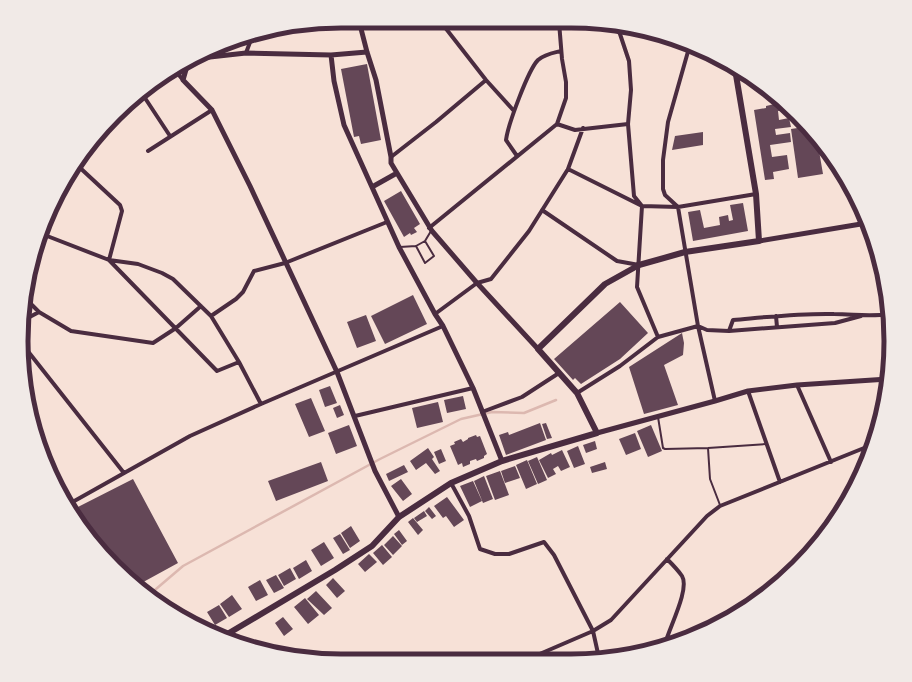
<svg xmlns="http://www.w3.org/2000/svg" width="912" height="682" font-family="Lato,sans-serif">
  <rect width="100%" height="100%" fill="#f7e1d7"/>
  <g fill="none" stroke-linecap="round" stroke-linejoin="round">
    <!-- stream -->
    <path stroke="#dcb8b0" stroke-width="2.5" d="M149 595 183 566 380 459 461 419 492 412 524 413 556 400"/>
  </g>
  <!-- building -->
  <path fill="#644757" d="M367 64 381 140 361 144 359 136 354 137 341 69Z
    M779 103 786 110 778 111 779 120 789 118 791 127 775 129 776 135 790 133 791 142 770 145 772 157 787 155 789 169 773 172 774 179 765 180 754 110 766 108V106Z
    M804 127 817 139 823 174 798 178 791 129Z
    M703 132V145L672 150 675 136Z
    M401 191 420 224 414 228 417 232 411 235 410 233 404 237 384 201Z
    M743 203 748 231 693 241 688 212 700 210 704 228 720 225 719 217 728 215 729 221 733 220 730 205Z
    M413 295 427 324 385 344 371 316Z
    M620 302 648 333 620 359 581 384 575 378 573 380 554 359Z
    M366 315 376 341 357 348 347 322Z
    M682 333 684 343 683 355 664 365 678 405 644 414 629 367Z
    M330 386 337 403 325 407 319 390Z
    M463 396 466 409 447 413 444 400Z
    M311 398 325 431 309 437 295 404Z
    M438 402 443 422 417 428 412 408Z
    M340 405 344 415 337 418 333 408Z
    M540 423 546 440 506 455 499 435 508 432 509 435Z
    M546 423 552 438 547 439 542 424Z
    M349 425 357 446 336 454 328 433Z
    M651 425 662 451 648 457 637 431Z
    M635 433 641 449 626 455 619 439Z
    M476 435 477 437 480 436 487 454 484 456V458L477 461 476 459 470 461V464L463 467 462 463 458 465 450 446 455 444 454 442 461 439 463 442 468 439V438Z
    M595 441 597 449 586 453 583 445Z
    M578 446 585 464 574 468 567 451Z
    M428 448 434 457 432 459 440 471 435 474 426 463 416 470 410 461Z
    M441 449 446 461 439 464 434 452Z
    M562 450 570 467 561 471 558 466 553 469 556 474 548 478 539 460 551 453 552 455Z
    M537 457 547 480 538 484 528 461Z
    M527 460 537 484 526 489 516 465Z
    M321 462 328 481 276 501 268 481Z
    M605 462 607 469 592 473 590 467Z
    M404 465 408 472 389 481 386 474Z
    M515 466 520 478 505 483 501 471Z
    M500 471 509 495 495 500 486 476Z
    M484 476 493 499 483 503 474 481Z
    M133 479 178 563 136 586 130 582 87 536 72 510Z
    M401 479 412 494 403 501 391 486Z
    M473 481 482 501 470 507 460 486Z
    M447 497 464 520 454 527 446 516 443 518 434 506Z
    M429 507 436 516 432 519 425 511Z
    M424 511 427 516 417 522 414 518Z
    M413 518 423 530 418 535 408 522Z
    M351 526 360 541 350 548 341 533Z
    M399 530 407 541 402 545 394 534Z
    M340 534 350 550 343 554 333 538Z
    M393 536 402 546 393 555 384 545Z
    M324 542 334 558 321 566 311 550Z
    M382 545 392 557 383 565 373 553Z
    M369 554 377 562 365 572 358 564Z
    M306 560 312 571 299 579 293 568Z
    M290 568 296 579 284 586 278 575Z
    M276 575 284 588 274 593 266 580Z
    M333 578 345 591 337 598 326 585Z
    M260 580 268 595 256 601 248 587Z
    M316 591 332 608 324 615 307 599Z
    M232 595 242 609 229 617 220 604Z
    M305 598 319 615 308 624 294 607Z
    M219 605 227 618 215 625 207 612Z
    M283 617 293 629 284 636 275 623Z
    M194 618 200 626 189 621Z"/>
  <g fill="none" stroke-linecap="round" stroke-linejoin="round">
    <!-- service -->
    <path stroke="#4a2c40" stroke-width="2" d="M416 246 425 263 434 256 425 241
      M400 247 416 246 425 241 431 231
      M658 417 663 448 665 449 708 448 767 444
      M708 448 710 479 720 505"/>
    <!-- minor -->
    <path stroke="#4a2c40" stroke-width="4" d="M440 21 486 80 514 111
      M614 25 620 34 629 61 631 90 628 124 634 196 642 206 637 287 658 337
      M689 48 668 122 663 160V189L665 195 678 207 698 326 715 401
      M246 53 253 34
      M174 69 183 80
      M143 95 170 136
      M557 124 575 130 628 124
      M148 151 212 110
      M517 156 506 140C508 125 528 70 538 60 545 54 553 53 561 51
      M391 157 436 122 486 80
      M77 165 120 205 122 211 109 260 217 371 239 362
      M568 169 642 206 678 207 756 194
      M542 210 617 261 639 265
      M429 228 557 124 566 98V82L562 59 559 22
      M42 234 109 260 138 264 162 273 173 279 211 316 239 362 261 404
      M877 249 889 373
      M26 299 39 312 71 331 153 343 176 328 201 306
      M435 314 477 283 491 279 529 231 568 169 583 128
      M211 316 236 299 243 292 254 271 285 263 387 222
      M776 316 777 327
      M24 320 39 312
      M729 331 733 320C767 317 801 313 834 314 854 314 869 317 889 314
      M23 345 124 473
      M22 356 28 352
      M797 385 831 462
      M748 391 780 482
      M577 393 620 366 658 337 698 326 707 330 729 331 835 323 861 316
      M482 412 522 397 559 373
      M355 416 473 388
      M451 483 469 516 480 549 495 554H509L544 542 554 555 593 631 599 658
      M69 504 190 436 261 404 443 326
      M665 644C669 628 690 589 682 576 678 570 672 564 667 559
      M528 659 593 631 611 620 707 516 720 506 874 444"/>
    <!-- tertiary -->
    <path stroke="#4a2c40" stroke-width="5" d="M359 21 367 52 376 80 391 157V163L397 173 432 231 477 283 538 349
      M331 55 334 81 344 125 399 247 435 314 443 326 473 388 502 461
      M185 62 187 66 183 80 212 110 250 186 337 372 375 471 399 517
      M187 66 201 58 246 53 331 55 367 52
      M372 187 397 173
      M759 241 867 223
      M597 433 715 401 748 391 797 385 888 379"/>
    <!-- secondary -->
    <path stroke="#4a2c40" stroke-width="6" d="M224 636 335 570 372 546 399 517 451 483 502 461 597 433 577 393 538 349 605 284 639 265 685 252 759 241 756 194 735 69"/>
  </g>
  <!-- crop -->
  <path d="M0 0H912V682H0ZM341 28H571A313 313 0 0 1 884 341V341A313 313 0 0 1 571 654H341A313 313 0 0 1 28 341V341A313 313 0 0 1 341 28Z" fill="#f1eae7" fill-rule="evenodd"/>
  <path fill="none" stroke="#4a2c40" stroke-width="5" d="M341 28H571A313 313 0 0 1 884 341V341A313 313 0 0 1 571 654H341A313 313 0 0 1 28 341V341A313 313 0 0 1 341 28Z"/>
</svg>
